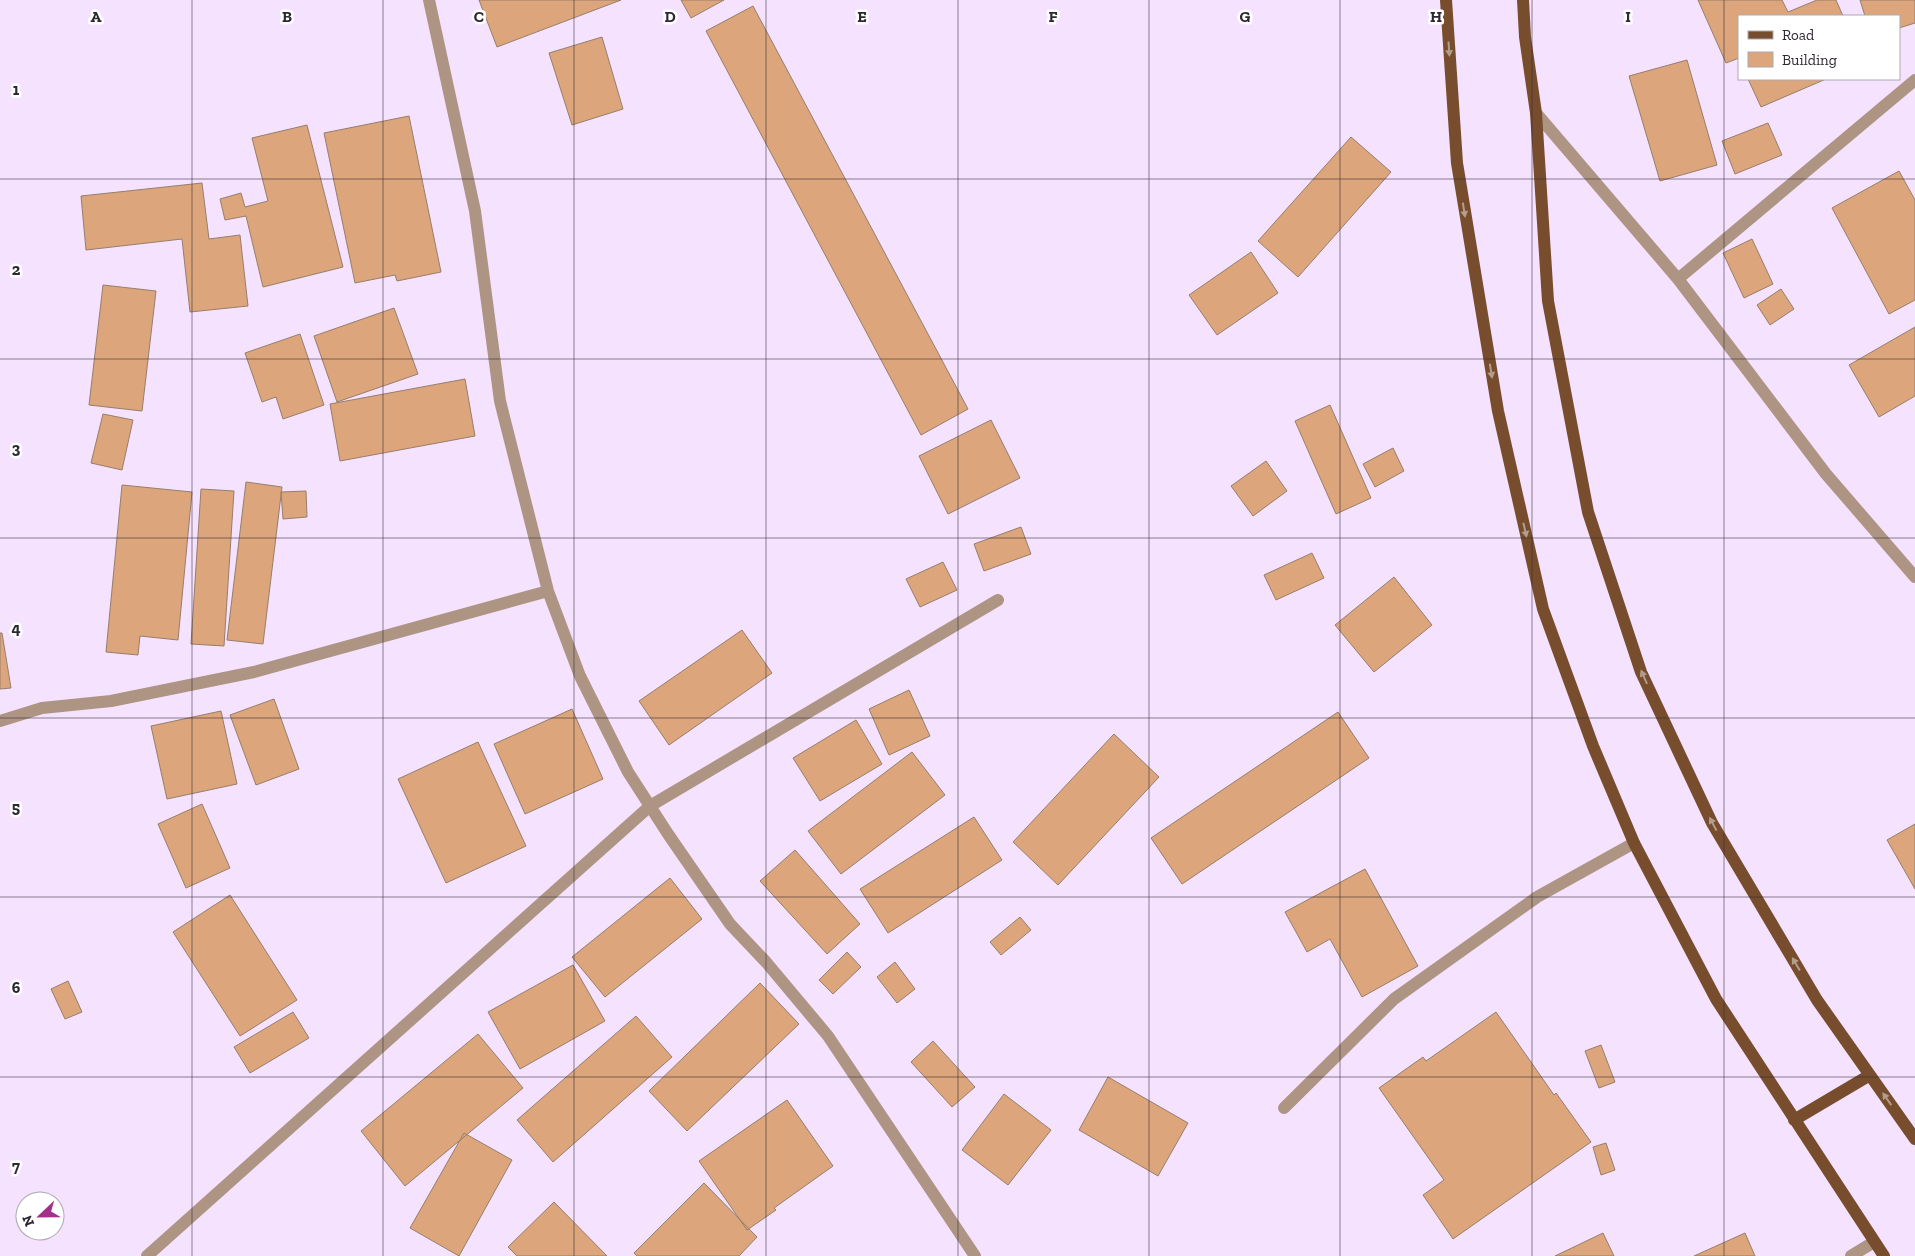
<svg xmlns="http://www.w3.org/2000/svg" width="1915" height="1256" font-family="'Zilla Slab',serif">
  <rect width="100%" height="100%" fill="#f4e2ff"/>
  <!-- building -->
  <path fill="#dca57b" stroke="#977e6a" d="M479 0H621L497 47Z
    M681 0H724L691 18Z
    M1698 0H1782L1788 12 1817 0H1836L1843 16H1739V58L1726 63Z
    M1860 0H1915V23L1899 28V16H1865Z
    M753 6 968 409 921 435 706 31Z
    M602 37 623 109 572 125 549 53Z
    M1687 60 1717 165 1660 181 1629 76Z
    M1748 79H1826L1761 107Z
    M409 116 441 272 397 281 395 275 355 283 324 133Z
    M1768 123 1782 155 1735 174 1722 141Z
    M307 125 343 267 263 287 246 216 225 220 220 199 241 193 245 207 268 201 252 138Z
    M1351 137 1391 172 1298 277 1258 241Z
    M1899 171 1915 200V300L1889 314 1832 208Z
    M202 183 209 239 240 235 248 306 190 312 182 239 86 250 81 196Z
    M1752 239 1773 284 1744 298 1723 253Z
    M1251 252 1278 293 1217 335 1189 295Z
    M103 285 156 291 142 411 89 405Z
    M1781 289 1794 309 1770 325 1757 305Z
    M394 308 418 374 337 402 314 336Z
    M1915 327V396L1879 417 1849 365Z
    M300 334 324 405 283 419 276 397 262 402 245 353Z
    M465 379 475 436 340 461 330 404Z
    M1330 405 1371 498 1336 514 1295 421Z
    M103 414 133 420 122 470 91 463Z
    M991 420 1020 478 948 514 919 456Z
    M1393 448 1404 471 1375 487 1363 464Z
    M1266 461 1287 491 1253 516 1231 486Z
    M246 482 282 487 263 644 227 640Z
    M122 485 192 492 178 640 140 636 138 655 106 652Z
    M201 489 234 491 224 646 191 644Z
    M306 491 307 517 283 519 281 492Z
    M1021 527 1031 554 984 571 974 544Z
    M1312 553 1324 578 1276 600 1264 575Z
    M943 562 957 590 920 607 906 579Z
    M1394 577 1432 625 1374 672 1335 625Z
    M742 630 772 673 669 745 639 701Z
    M0 633H2L11 688 0 689Z
    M909 690 930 736 889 755 869 709Z
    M274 699 299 769 256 785 230 715Z
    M572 709 603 779 525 814 494 744Z
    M221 711 237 784 167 799 151 726Z
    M1338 712 1369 758 1182 884 1151 838Z
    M856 720 882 764 820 801 793 758Z
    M1114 734 1159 777 1058 885 1013 842Z
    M478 742 526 846 446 883 398 779Z
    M912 752 945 795 841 874 808 831Z
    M202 804 230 868 186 888 158 824Z
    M974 817 1002 860 888 933 860 889Z
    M1915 824V889L1887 840Z
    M795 850 860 924 827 954 760 881Z
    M1365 869 1418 966 1362 997 1330 939 1307 952 1285 912Z
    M670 878 702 919 605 997 572 957Z
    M230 895 297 1000 240 1036 173 932Z
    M1020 917 1031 930 1001 955 990 942Z
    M847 952 861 967 833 994 819 980Z
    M895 962 915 989 897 1003 877 977Z
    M573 965 605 1021 520 1069 488 1012Z
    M68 981 82 1012 65 1019 51 989Z
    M760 983 799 1024 687 1131 649 1091Z
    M293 1012 309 1038 250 1073 234 1047Z
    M1496 1012 1554 1095 1556 1093 1591 1142 1453 1239 1423 1195 1444 1180 1379 1088 1423 1057 1426 1061Z
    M636 1016 672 1057 553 1162 517 1120Z
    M478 1034 523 1088 405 1186 361 1131Z
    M933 1041 975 1087 952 1107 911 1062Z
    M1601 1045 1615 1082 1599 1088 1585 1051Z
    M1108 1077 1188 1123 1158 1176 1079 1130Z
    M1004 1094 1051 1130 1008 1185 962 1150Z
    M787 1100 833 1166 774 1208 776 1210 747 1230 699 1161Z
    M464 1133 512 1160 459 1256 410 1228Z
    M1606 1143 1615 1170 1601 1175 1593 1147Z
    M704 1183 757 1237 739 1256H637L634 1253Z
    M554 1202 607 1256H517L508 1247Z
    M1603 1233 1614 1256H1555Z
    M1745 1233 1755 1256H1694Z"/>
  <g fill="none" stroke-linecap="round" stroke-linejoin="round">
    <!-- lane -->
    <path stroke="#ad9483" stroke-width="12" d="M1284 1108 1394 999 1537 897 1634 843"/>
    <!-- street -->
    <path stroke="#ad9483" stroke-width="12" d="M429 0 475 211 500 401 548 591 580 676 628 772 668 834 730 924 766 962 828 1036 975 1256
      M1536 113 1678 279 1826 474 1915 577
      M1678 279 1915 80
      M0 721 42 708 111 701 254 672 548 591
      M147 1256 650 806 998 600
      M1851 1256 1874 1242"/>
    <!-- primary -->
    <path stroke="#774d2d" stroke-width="12" d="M1446 0 1457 163 1498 411 1543 609 1593 746 1634 843 1716 999 1884 1256
      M1523 0 1525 37 1536 113 1548 301 1588 512 1641 672 1712 823 1817 1000 1915 1139
      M1794 1120 1870 1075"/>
  </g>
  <!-- one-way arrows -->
  <defs><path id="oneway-solid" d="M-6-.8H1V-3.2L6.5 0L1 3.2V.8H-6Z" transform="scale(1.25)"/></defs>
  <g fill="#b49d8c">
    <use href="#oneway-solid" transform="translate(1449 49) rotate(86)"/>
    <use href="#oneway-solid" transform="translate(1464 210) rotate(81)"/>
    <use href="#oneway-solid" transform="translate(1491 371) rotate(81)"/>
    <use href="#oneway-solid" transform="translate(1525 530) rotate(77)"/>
    <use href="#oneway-solid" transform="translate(1644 677) rotate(-114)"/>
    <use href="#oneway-solid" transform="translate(1713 824) rotate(-118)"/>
    <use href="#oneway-solid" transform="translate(1796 964) rotate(-121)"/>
    <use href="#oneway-solid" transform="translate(1887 1099) rotate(-125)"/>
  </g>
  <!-- grid -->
  <path fill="none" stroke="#2f2833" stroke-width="1" stroke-opacity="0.55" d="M192 0V1256M383 0V1256M574 0V1256M766 0V1256M958 0V1256M1149 0V1256M1340 0V1256M1532 0V1256M1724 0V1256M0 179H1915M0 359H1915M0 538H1915M0 718H1915M0 897H1915M0 1077H1915"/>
  <g font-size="16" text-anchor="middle" font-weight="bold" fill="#2f2833" stroke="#fff" stroke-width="5" stroke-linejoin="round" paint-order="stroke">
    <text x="96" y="22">A</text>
    <text x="287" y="22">B</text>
    <text x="479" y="22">C</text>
    <text x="670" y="22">D</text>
    <text x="862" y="22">E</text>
    <text x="1053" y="22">F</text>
    <text x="1245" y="22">G</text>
    <text x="1436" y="22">H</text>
    <text x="1628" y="22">I</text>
    <text x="16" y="95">1</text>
    <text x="16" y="275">2</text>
    <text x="16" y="454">3</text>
    <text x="16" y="634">4</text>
    <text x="16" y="813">5</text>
    <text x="16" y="993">6</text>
    <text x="16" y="1172">7</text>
  </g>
  <!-- legend -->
  <rect x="1738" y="15" width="162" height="65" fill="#ffffff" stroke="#aca9ad"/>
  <rect x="1748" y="31" width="25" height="8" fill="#774d2d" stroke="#aca9ad"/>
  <text x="1782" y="40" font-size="15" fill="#2f2833">Road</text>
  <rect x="1748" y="52" width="25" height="15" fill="#dca57b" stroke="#aca9ad"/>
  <text x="1782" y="65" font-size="15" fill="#2f2833">Building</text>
  <!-- north arrow -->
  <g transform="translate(40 1216) rotate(248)"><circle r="24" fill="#ffffff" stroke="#aca9ad"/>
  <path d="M0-4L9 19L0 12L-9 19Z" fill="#a3308b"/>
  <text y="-8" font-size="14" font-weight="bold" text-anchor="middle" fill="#2f2833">N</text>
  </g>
</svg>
